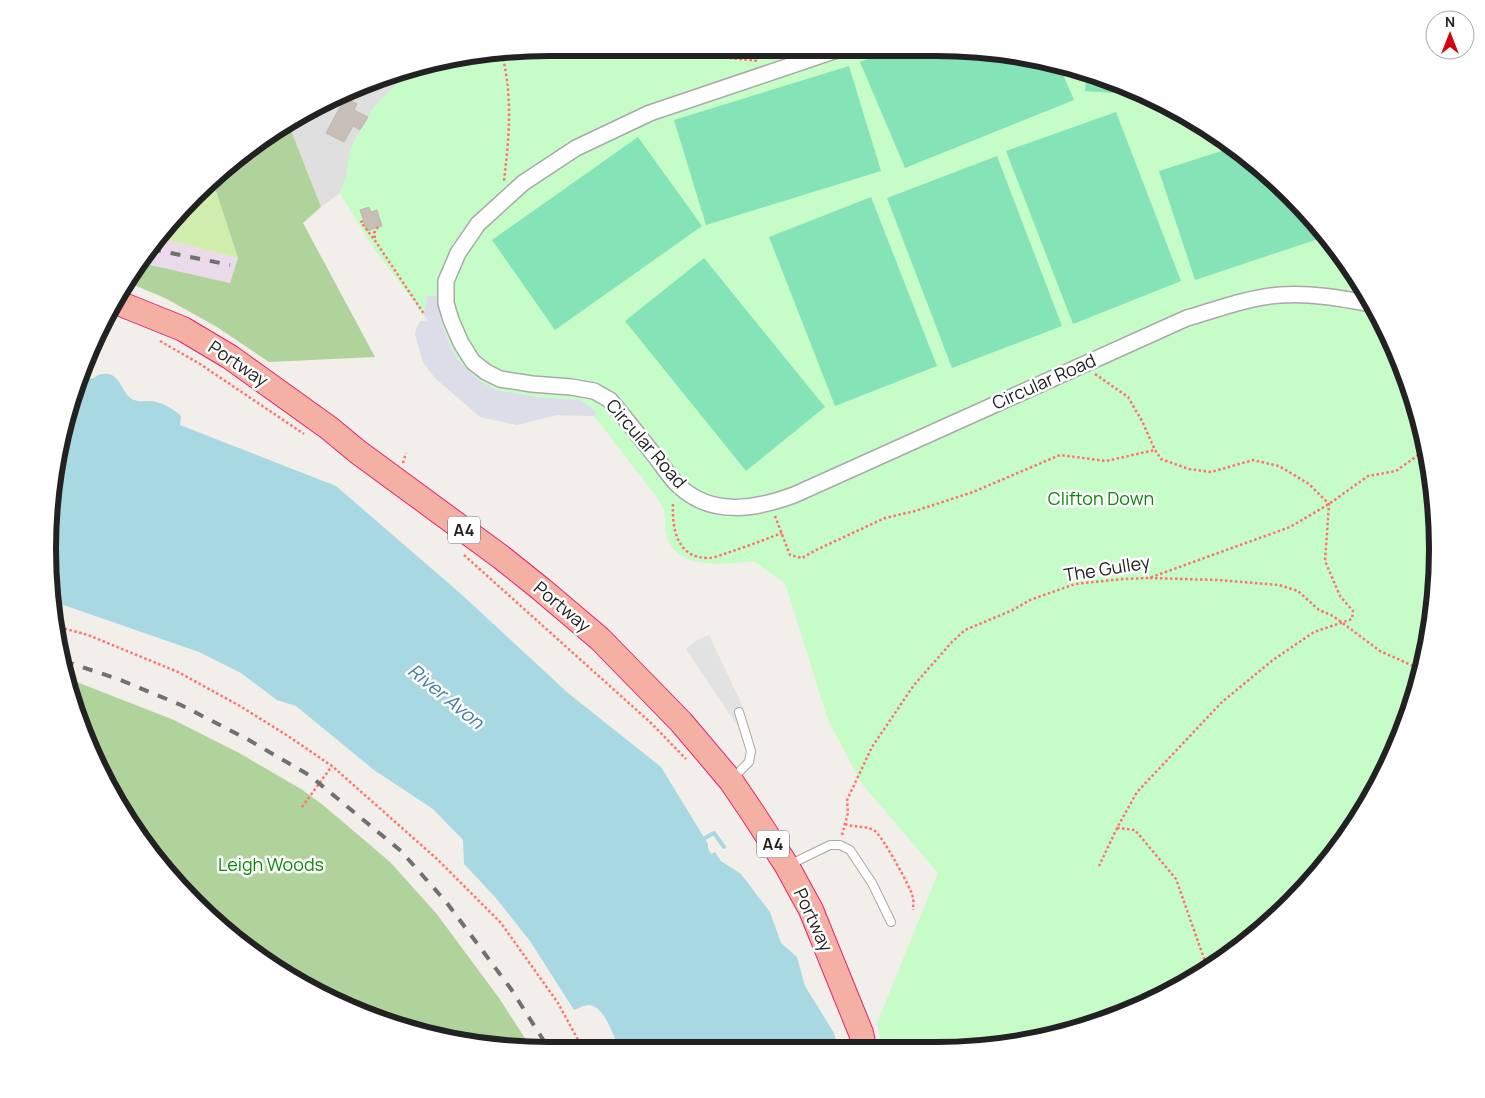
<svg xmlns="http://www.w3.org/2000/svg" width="1485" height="1098" font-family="Manrope,sans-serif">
  <rect width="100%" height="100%" fill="#f2eee9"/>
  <!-- residential -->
  <path fill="#e0dfdf" d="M415 66 374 107 356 138 350 153 347 174 340 193 321 207 289 125 287 123 357 86Z"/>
  <!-- industrial -->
  <path fill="#ebdae9" d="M159 238 238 258 230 283 142 263Z"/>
  <!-- grass -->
  <path fill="#d1edae" d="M206 189H215L238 258 159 238 172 218Z"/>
  <!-- forest -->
  <path fill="#b0d39c" d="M287 123 289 125 321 207 303 223 375 357 269 362 217 327 165 298 129 283 142 263 230 283 238 258 213 182 271 132Z
    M69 679 174 720 239 753 301 789 323 805 390 862 436 913 499 998 532 1049H516L419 1033 327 999 219 926 151 855 86 741Z"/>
  <!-- park -->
  <path fill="#c6fcc7" d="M549 48 969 49 1066 65 1128 86 1214 132 1267 172 1334 243 1386 327 1420 419 1436 516 1433 614 1411 710 1370 799 1313 879 1242 947 1128 1012 1002 1046 882 1047 877 1023 938 873 862 784 828 720 785 583 753 561C725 564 678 571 667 537 664 528 666 518 664 510 662 505 658 500 656 496L594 416 557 415 517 425 480 417 435 378 423 362 415 334 417 327 420 321 428 320 370 243 340 193 347 174 349 153 356 138 374 107 415 66Z"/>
  <!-- pitch -->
  <path fill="#85e3b8" d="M896 48 969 49 1058 63 1074 100 905 168 860 62Z
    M849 66 881 171 706 225 674 120Z
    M1087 72 1128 86 1145 95 1085 91Z
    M1116 112 1181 281 1073 324 1006 151Z
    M638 137 702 226 555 330 492 240Z
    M1234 147 1267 172 1327 236 1195 280 1159 171Z
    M997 156 1062 326 952 368 887 198Z
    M871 197 937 366 835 406 769 237Z
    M704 258 825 407 746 471 625 321Z"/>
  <!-- parking -->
  <path fill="#e2e2e2" d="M709 635 741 703 749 727 741 731 686 649 697 640Z"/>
  <!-- plaza -->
  <path fill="#dcdde8" d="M427 296H437L441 322 450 346 459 361 469 372 481 382 496 390 535 397 580 400 597 412 594 416 557 415 517 425 480 417 435 378 423 362 415 334 417 327 420 321H428L424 314Z"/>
  <!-- water -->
  <path fill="#a8d8e1" d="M80 374 92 379C95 377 99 374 103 374 121 371 121 395 134 400 139 402 145 401 150 401 162 402 172 408 181 416L180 425 336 486 461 594 568 693 661 767 708 844V848L711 854 715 852 721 861 741 874 770 912 781 943 797 957 805 986 834 1033 838 1047 619 1049C614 1037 604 1005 589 1005 584 1005 579 1008 574 1010L530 941 496 898 464 864 463 840 433 809 374 770 296 706 277 700 241 673 199 652 52 601V483L74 388Z"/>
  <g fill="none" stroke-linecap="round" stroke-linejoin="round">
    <!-- stream -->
    <path stroke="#a8d8e1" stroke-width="4" d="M705 838 714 833 724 847"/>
  </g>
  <!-- building -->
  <path fill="#c7beb7" stroke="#c5b4aa" d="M345 98 357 104 354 110 368 117 360 130 353 126 344 142 326 133Z
    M369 207 371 212 377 210 382 226 367 231 360 210Z"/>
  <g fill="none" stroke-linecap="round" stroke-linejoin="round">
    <defs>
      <path id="service" d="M732 779 749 762 751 751 739 712
        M789 865 830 845H840L850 850 872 883 891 922"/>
      <path id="minor" d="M843 48 650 113 576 148 523 183 478 224 458 253 446 281V303L451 320 461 343 473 362 486 372 500 379 532 384 571 387 594 391 610 400C625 418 640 437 655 456 663 466 670 478 679 486 712 517 756 509 794 495L1187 318C1215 310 1250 297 1280 295 1311 293 1341 298 1371 304"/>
      <path id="trunk" d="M116 302 183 329 230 357 329 428 358 452 501 557 541 589 600 639 681 722 731 781 752 812 787 866 811 910 861 1033 864 1047"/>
    </defs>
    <!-- service casing -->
    <use href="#service" stroke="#a9a9a9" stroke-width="10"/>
    <!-- minor casing -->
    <use href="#minor" stroke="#a9a9a9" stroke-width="18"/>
    <!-- trunk casing -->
    <use href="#trunk" stroke="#e22472" stroke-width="26"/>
    <!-- path -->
    <path stroke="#ff726d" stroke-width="2.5" stroke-dasharray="2.5 2.5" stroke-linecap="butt" d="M635 48 759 61
      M502 54C513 97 509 138 504 181
      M363 221 361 222 376 242 424 314
      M375 238 374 233 378 227
      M160 341 200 364 304 434
      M1095 374 1128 397 1142 421 1155 450 1161 459 1189 469 1211 472 1253 460 1279 466 1309 484 1329 504 1325 561 1340 596 1353 611 1352 619 1314 632 1273 660 1222 702 1137 792 1117 828 1099 866
      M403 463 406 453
      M673 504C672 529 677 558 708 558 714 558 721 555 727 553 745 547 764 540 782 533
      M775 516 790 555 802 558 816 550 885 518 915 511 973 492 1060 455 1106 461 1155 450
      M464 555 651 723 686 759
      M1150 578 1218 580 1279 585 1298 591 1319 610 1333 616 1380 651 1420 669
      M55 626 88 635 178 672 240 706 288 736 332 766 437 859 501 923 558 1003 583 1049
      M302 807 332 766
      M845 824C855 828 866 825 875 831 882 836 912 889 913 898 914 901 913 906 913 910
      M1117 828 1135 830 1176 879 1207 967
      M842 835 848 813 847 800 872 747 914 685 952 642 965 630 1013 610 1030 600 1075 584 1123 579 1149 578 1290 527 1329 504 1368 476 1396 471 1425 450"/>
    <!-- service -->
    <use href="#service" stroke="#fff" stroke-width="8"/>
    <!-- minor -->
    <use href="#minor" stroke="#fff" stroke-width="15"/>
    <!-- trunk -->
    <use href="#trunk" stroke="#f5b0a4" stroke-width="24"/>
    <!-- rail -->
    <path stroke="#707070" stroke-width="4" stroke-dasharray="10 10" stroke-linecap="butt" d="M151 249 230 265
      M64 661 118 679 181 705 247 739 309 775 401 851 447 903 511 989 549 1049"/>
  </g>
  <g text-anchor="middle" stroke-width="5" stroke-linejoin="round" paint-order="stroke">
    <!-- shield labels -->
    <g fill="#fff" stroke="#646464" stroke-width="1">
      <rect x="448" y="516.5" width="32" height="27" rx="4"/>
      <rect x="757" y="830.5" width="32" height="27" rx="4"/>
    </g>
    <g font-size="16" font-weight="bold" fill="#222">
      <text x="464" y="536">A4</text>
      <text x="773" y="850">A4</text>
    </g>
    <!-- street labels -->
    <g font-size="18" fill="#222" stroke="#fff">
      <text transform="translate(238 364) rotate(34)" y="6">Portway</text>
      <text transform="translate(1044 382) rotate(-24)" y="6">Circular Road</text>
      <text transform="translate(646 444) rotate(49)" y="6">Circular Road</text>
      <text transform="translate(1107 569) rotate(-9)" y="6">The Gulley</text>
      <text transform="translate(562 607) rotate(40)" y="6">Portway</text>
      <text transform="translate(813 920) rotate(65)" y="6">Portway</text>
    </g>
    <!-- park labels -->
    <g font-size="18" fill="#08880a" stroke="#fff">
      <text x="1101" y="505">Clifton Down</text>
      <text x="271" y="871">Leigh Woods</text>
    </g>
    <!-- water labels -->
    <g font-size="19" font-style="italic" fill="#437ba6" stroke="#fff">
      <text transform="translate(446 696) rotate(39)" y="7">River Avon</text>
    </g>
  </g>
  <!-- crop -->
  <path d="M0 0H1485V1098H0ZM549 56H936A493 493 0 0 1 1429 549V549A493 493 0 0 1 936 1042H549A493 493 0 0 1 56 549V549A493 493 0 0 1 549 56Z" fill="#fff" fill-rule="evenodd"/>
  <path fill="none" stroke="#222" stroke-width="6" d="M549 56H936A493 493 0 0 1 1429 549V549A493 493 0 0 1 936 1042H549A493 493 0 0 1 56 549V549A493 493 0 0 1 549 56Z"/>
  <!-- north arrow -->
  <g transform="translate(1450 35)"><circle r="24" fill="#ffffff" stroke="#a7a7a7"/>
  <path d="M0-4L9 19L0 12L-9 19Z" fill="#d4000e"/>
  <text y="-8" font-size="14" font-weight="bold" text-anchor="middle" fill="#222222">N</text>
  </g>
</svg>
